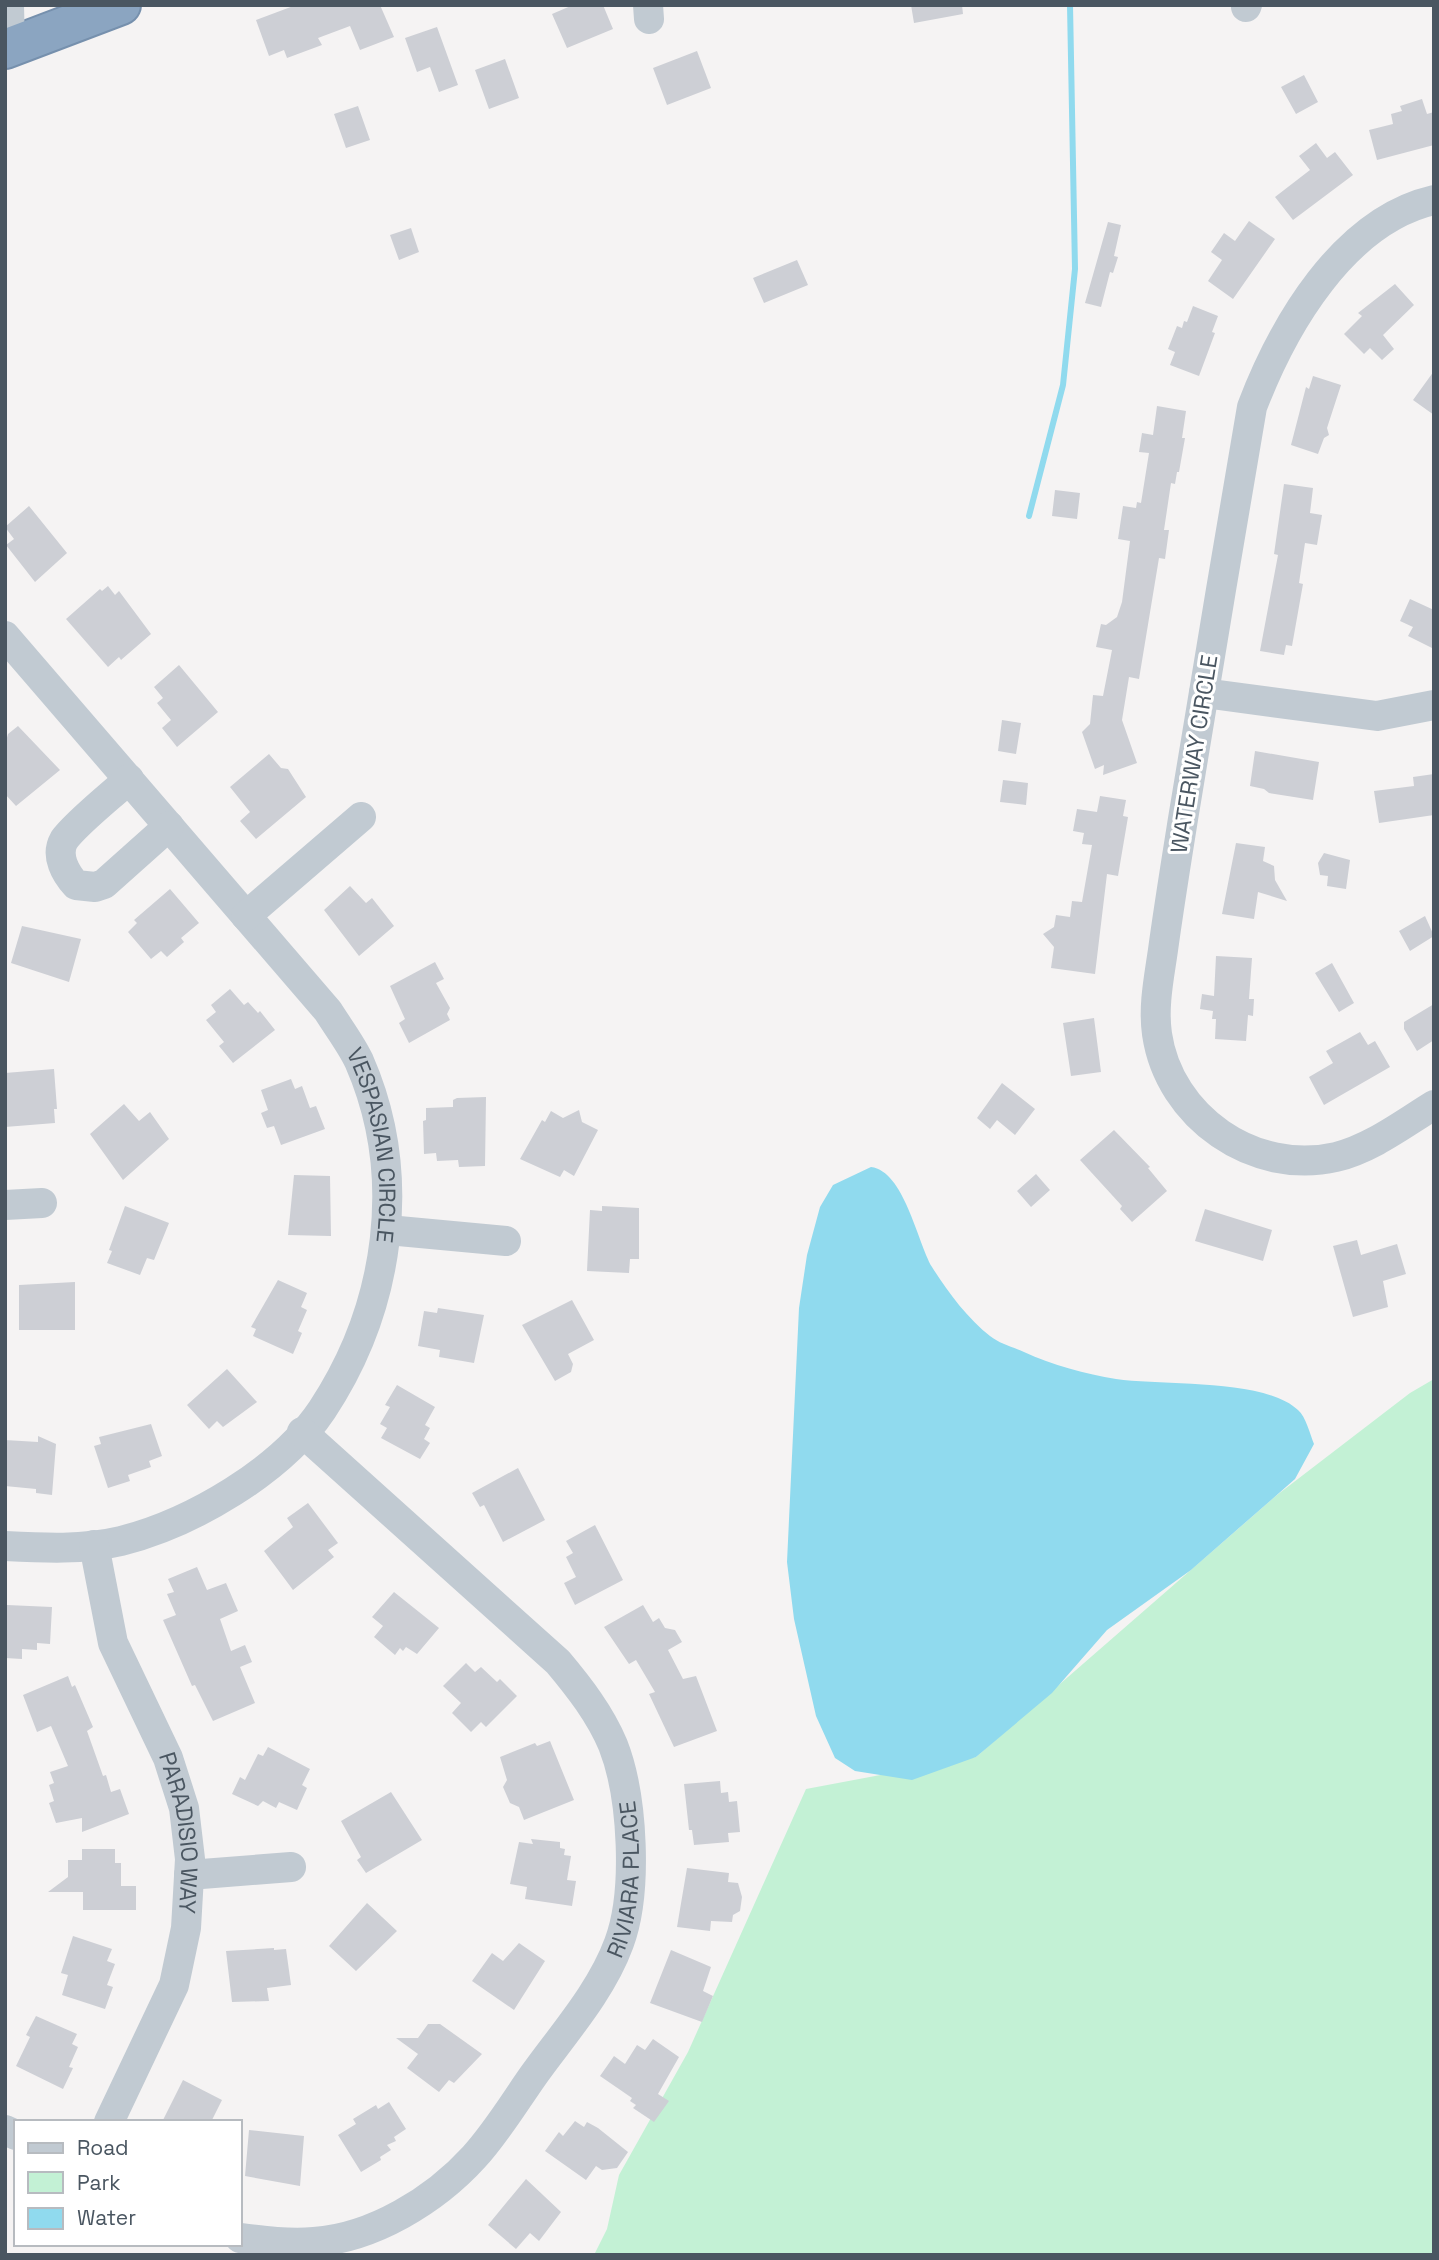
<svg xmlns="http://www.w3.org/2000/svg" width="1439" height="2260" font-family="'Space Grotesk',sans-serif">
  <rect width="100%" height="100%" fill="#f5f3f3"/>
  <!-- green -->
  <path fill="#c3f1d5" d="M1434 1379V2255H594L607 2229 619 2175 688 2052 806 1789 976 1757 1277 1495 1410 1393Z"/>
  <!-- water -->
  <path fill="#90daee" d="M871 1167C904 1171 917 1241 932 1267 947 1291 968 1319 990 1336 1000 1344 1013 1347 1024 1352 1052 1365 1086 1374 1116 1379 1163 1386 1264 1378 1298 1410 1306 1417 1310 1434 1314 1444L1295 1479 1191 1570 1107 1630 1052 1693 976 1757 912 1780 855 1771 835 1758 816 1716 794 1619 787 1562 799 1308 807 1255 820 1207 833 1185Z"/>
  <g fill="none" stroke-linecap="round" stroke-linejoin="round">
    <!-- stream -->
    <path stroke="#90daee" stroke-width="6" d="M1029 516 1063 385 1075 269 1070 5"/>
  </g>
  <!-- building -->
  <path fill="#cdcfd5" d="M296 5H380L394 37 360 50 350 26 318 38 322 45 287 58 284 50 269 56 256 20Z
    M573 5H603L613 29 567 48 552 14Z
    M911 5H962L963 14 914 23Z
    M437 27 458 85 439 92 430 67 417 72 405 38Z
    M697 51 711 88 667 105 653 68Z
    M505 59 519 98 489 109 475 70Z
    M1304 75 1318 102 1296 114 1281 87Z
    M1422 99 1427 114 1434 112V145L1377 160 1369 130 1393 124 1391 114 1402 111 1400 106Z
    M358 106 370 140 346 148 334 114Z
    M1316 143 1327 158 1335 152 1353 175 1293 220 1275 197 1310 170 1299 156Z
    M1249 221 1275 239 1233 299 1208 281 1222 260 1211 252 1224 233 1235 241Z
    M1108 222 1121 225 1114 256 1118 257 1113 273 1110 272 1101 307 1085 303Z
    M411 228 419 252 399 260 390 235Z
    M797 260 808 285 764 303 753 278Z
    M1395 284 1414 305 1383 335 1394 349 1382 360 1370 348 1364 354 1344 334 1362 316 1358 313Z
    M1193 306 1218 316 1212 332 1215 333 1199 376 1170 365 1175 352 1168 349 1177 326 1182 328 1184 321 1187 322Z
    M1434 371V415L1413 400Z
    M1313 376 1341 385 1327 428 1329 435 1324 438 1318 454 1291 445 1306 387 1309 389Z
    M1157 406 1186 411 1182 438H1185L1179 472H1177L1175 484 1171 483 1164 530H1169L1165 559 1159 558 1139 679 1129 677 1122 720 1137 763 1103 775 1104 765 1095 769 1082 732 1090 724 1093 695 1103 696 1112 650 1096 647 1101 624 1106 625 1117 617 1122 602 1130 541 1118 539 1123 506 1136 508 1137 502 1141 503 1149 453 1139 452 1142 433 1153 435Z
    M1284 484 1313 488 1310 513 1322 515 1317 545 1305 543 1299 583 1303 584 1292 646 1286 645 1284 655 1260 651 1278 555 1274 554Z
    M1055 490 1080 493 1077 519 1052 516Z
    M29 506 67 553 35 582 6 545 14 539 5 527Z
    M108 586 115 595 119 591 151 634 121 660 119 657 108 667 66 619 100 589 102 591Z
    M1410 599 1434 610V649L1408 636 1413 627 1400 621Z
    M179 665 218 712 177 747 162 728 171 720 157 703 163 698 154 687Z
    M1002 720 1021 723 1016 754 998 751Z
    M18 726 60 770 16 806 5 794V745L8 734Z
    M1255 751 1319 762 1313 800 1269 793 1264 789 1250 786Z
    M269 754 281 768 288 769 306 797 256 839 240 821 250 812 230 787Z
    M1434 774V815L1379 823 1374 791 1414 786 1413 777Z
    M1003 780 1028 783 1026 805 1000 802Z
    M1100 796 1126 800 1123 816 1128 817 1118 876 1107 874 1095 974 1051 968 1054 947 1043 934 1054 927 1056 915 1070 917 1072 901 1082 902 1092 845 1082 844 1084 833 1073 831 1077 809 1097 812Z
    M1236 843 1265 847 1263 861 1274 866 1275 880 1287 901 1258 892 1254 919 1222 914Z
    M1324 853 1350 860 1346 889 1327 886 1328 876 1320 875 1318 863Z
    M350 886 366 903 372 898 394 926 359 956 324 910Z
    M170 889 199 923 181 938 184 942 167 957 161 951 151 959 128 932 137 923 134 920Z
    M1425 916 1434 936 1410 951 1399 931Z
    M22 926 81 939 69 982 11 963Z
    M1216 956 1252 958 1249 999H1254L1253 1016 1248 1015 1246 1041 1215 1039 1216 1019H1212L1213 1011 1200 1009 1202 994 1214 996Z
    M435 962 444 979 436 983 450 1008 447 1014 450 1020 409 1043 399 1023 405 1019 390 986Z
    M1332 963 1354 1003 1339 1012 1315 973Z
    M230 989 244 1005 248 1002 258 1013 260 1011 275 1030 233 1063 219 1046 224 1042 206 1020 216 1012 211 1005Z
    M1434 1004V1040L1417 1051 1404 1029V1022Z
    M1094 1018 1101 1072 1071 1076 1063 1023Z
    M1360 1032 1368 1045 1375 1041 1390 1067 1324 1105 1309 1077 1333 1063 1326 1051Z
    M54 1069 57 1109H54L55 1123 5 1127V1073Z
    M291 1079 295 1089 302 1086 310 1108 316 1106 325 1129 281 1145 274 1126 267 1128 261 1113 268 1110 261 1090Z
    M1002 1083 1035 1109 1015 1135 997 1120 990 1129 977 1118Z
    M486 1097 485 1166 459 1167 458 1160 437 1161 436 1153 424 1154 423 1121 426 1120V1108L453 1107V1100L457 1098Z
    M124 1104 139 1121 150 1112 169 1139 123 1180 90 1134Z
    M579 1110 582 1122 598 1130 574 1176 564 1170 560 1177 520 1159 542 1120 545 1122 551 1111 563 1118Z
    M1114 1130 1150 1167 1148 1168 1167 1191 1132 1222 1120 1209 1122 1206 1080 1160Z
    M1036 1174 1050 1190 1031 1207 1017 1191Z
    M294 1175 330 1176 331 1236 288 1235Z
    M125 1206 169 1223 154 1260 147 1258 140 1275 107 1263 112 1251 109 1250Z
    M602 1206 639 1208V1259H630L629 1273 587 1271 590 1210 602 1211Z
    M1205 1209 1272 1230 1263 1261 1195 1241Z
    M1357 1240 1361 1255 1397 1244 1406 1274 1383 1281 1388 1307 1353 1317 1333 1246Z
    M278 1280 307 1293 301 1307 307 1310 298 1331 302 1333 293 1354 253 1336 256 1329 251 1327Z
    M75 1282V1330H19V1285Z
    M572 1300 594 1340 568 1354 573 1364 571 1372 555 1381 522 1325Z
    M438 1308 484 1315 474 1363 439 1357 440 1350 418 1346 424 1311 437 1313Z
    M227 1369 257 1402 223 1427 217 1421 209 1429 187 1405Z
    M397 1385 435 1407 425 1425 430 1428 424 1439 430 1443 420 1459 381 1438 387 1428 380 1424 390 1407 385 1405Z
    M151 1424 162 1456 149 1461 151 1467 128 1475 130 1481 108 1488 94 1446 101 1444 99 1437Z
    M38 1436 56 1444 52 1495 36 1493V1489L5 1486V1440L38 1442Z
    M518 1468 545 1520 503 1542 484 1505 480 1507 472 1493Z
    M308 1503 338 1543 328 1550 334 1557 293 1590 264 1551 293 1527 287 1518Z
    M595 1525 623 1580 575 1605 564 1583 576 1577 566 1557 573 1553 566 1541Z
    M197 1567 207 1590 226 1583 238 1611 220 1619 231 1651 245 1645 252 1662 240 1667 255 1703 213 1721 195 1685 192 1686 163 1620 176 1615 167 1594 174 1592 168 1579Z
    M394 1592 439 1628 417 1654 406 1647 403 1651 400 1648 395 1655 374 1637 383 1626 372 1617Z
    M7 1605 52 1607 50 1644 37 1643V1650L22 1649V1659L5 1658Z
    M643 1605 653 1622 659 1618 665 1628 675 1630 682 1642 668 1650 683 1679 696 1676 717 1731 674 1747 649 1694 655 1692 636 1660 629 1664 604 1627Z
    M466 1663 475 1672 481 1667 497 1682 500 1679 517 1696 486 1727 481 1722 471 1732 452 1713 461 1703 443 1686Z
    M68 1676 72 1687 75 1685 93 1727 87 1731 103 1776 106 1775 111 1792 120 1789 129 1814 82 1832V1818L56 1823 49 1803 54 1801 49 1785 54 1783 50 1772 68 1766 51 1726 37 1732 23 1695Z
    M550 1741 574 1800 524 1820 519 1807 510 1803 503 1787 507 1780 500 1757 535 1743 537 1746Z
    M268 1747 310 1769 302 1785 307 1788 297 1810 279 1802 276 1808 263 1801 258 1806 232 1794 240 1777 245 1780 258 1754 263 1756Z
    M720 1781 721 1793 728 1792 729 1802 737 1801 740 1832 728 1833 729 1842 694 1845 692 1830H689L684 1784Z
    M391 1792 422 1840 366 1873 357 1860 361 1857 341 1821Z
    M531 1839 560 1842V1848L565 1849 564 1855 571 1856 567 1880 576 1881 572 1906 525 1899 527 1887 510 1884 519 1842 533 1844Z
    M82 1849H115V1863H121V1886H136V1910H83V1892H48L68 1877V1860H82Z
    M687 1868 729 1873 728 1882 738 1883 742 1897 740 1911 733 1915 732 1922 711 1921 710 1931 677 1927Z
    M367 1903 397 1931 356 1971 329 1946Z
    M73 1936 112 1949 107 1961 115 1964 107 1985 113 1987 105 2009 62 1995 68 1975 61 1973Z
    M519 1943 545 1961 514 2010 472 1981 492 1953 503 1961Z
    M274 1948V1950L286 1949 291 1985 267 1988 269 2001 232 2002 226 1951Z
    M671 1950 711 1967 703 1991 713 1996 702 2022 650 2003Z
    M36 2016 77 2034 72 2044 78 2047 69 2067 73 2068 63 2089 16 2066 30 2037 26 2035Z
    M428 2024H440L482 2054 454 2083 449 2080 439 2092 407 2068 418 2054 396 2038H418Z
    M653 2039 679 2057 658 2094 669 2101 654 2122 633 2108 636 2105 630 2101 632 2098 600 2076 614 2056 625 2064 637 2045 645 2050Z
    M183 2080 222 2100 211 2122H162Z
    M389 2102 406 2129 394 2137 396 2141 387 2145 391 2150 380 2157 381 2160 361 2172 338 2135 356 2124 353 2119 376 2105 378 2109Z
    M575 2121 584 2127 587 2122 598 2128 628 2152 617 2168 602 2170 596 2166 586 2180 545 2151 559 2132 563 2136Z
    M249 2130 304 2136 300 2186 245 2176Z
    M526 2179 561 2212 539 2241 530 2233 516 2249 488 2225Z"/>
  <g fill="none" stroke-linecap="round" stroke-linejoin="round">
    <defs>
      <path id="highway" d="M5 49 121 5"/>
    </defs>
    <!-- highway casing -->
    <use href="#highway" stroke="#7690ad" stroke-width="42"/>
    <!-- minor -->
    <g stroke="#c1cad2" stroke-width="30">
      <path d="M9 5 10 47"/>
      <path d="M648 5 649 19"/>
      <path d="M1246 7 1247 5"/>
      <path d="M1434 200C1343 221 1283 326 1252 407 1228 544 1206 682 1183 819 1176 863 1169 906 1163 950 1159 978 1153 1006 1157 1034 1169 1117 1254 1176 1336 1157 1372 1148 1403 1124 1434 1105"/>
      <path id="s1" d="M5 636 328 1011C338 1027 351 1044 359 1061 409 1175 390 1307 322 1410 281 1471 192 1523 121 1541 83 1550 44 1548 5 1546"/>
      <path d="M1204 693 1377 716 1434 705"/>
      <path d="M129 779C112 795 76 823 64 840 55 856 66 874 76 885L95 887 104 884 169 826"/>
      <path d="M246 916 361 817"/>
      <path d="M5 1205 42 1203"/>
      <path d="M388 1230 506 1241"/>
      <path id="s2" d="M94 1545 113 1643 168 1758 184 1808 190 1859 186 1928 174 1985 109 2122"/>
      <path d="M189 1875 291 1867"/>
      <path d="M5 2130 16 2135"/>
      <path id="s3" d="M240 2238C264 2241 289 2244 314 2242 373 2238 435 2200 474 2157 496 2133 514 2103 533 2076 563 2034 601 1992 619 1943 638 1892 633 1796 613 1745 600 1714 579 1687 558 1662L302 1432"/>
    </g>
    <!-- highway -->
    <use href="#highway" stroke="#8ba5c1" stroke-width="38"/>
  </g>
  <g text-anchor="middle" stroke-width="6" stroke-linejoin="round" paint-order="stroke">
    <!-- street labels -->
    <g font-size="23" fill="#4a5661" stroke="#fff">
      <text transform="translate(1194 754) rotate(-81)" y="8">WATERWAY CIRCLE</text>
      <text dy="8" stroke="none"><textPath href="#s1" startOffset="640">VESPASIAN CIRCLE</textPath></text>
      <text dy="8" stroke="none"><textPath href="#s2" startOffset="304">PARADISIO WAY</textPath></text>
      <text dy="8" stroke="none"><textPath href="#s3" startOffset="583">RIVIARA PLACE</textPath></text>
    </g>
  </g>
  <!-- border -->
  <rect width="1439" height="2260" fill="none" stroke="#4a5661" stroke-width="14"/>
  <!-- legend -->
  <rect x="14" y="2120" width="228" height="126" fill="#ffffff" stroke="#b7bbc0" stroke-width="2"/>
  <rect x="28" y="2143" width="35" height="10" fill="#c1cad2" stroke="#b7bbc0" stroke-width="2"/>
  <text x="77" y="2155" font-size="21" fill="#4a5661">Road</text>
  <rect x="28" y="2172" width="35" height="21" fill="#c3f1d5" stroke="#b7bbc0" stroke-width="2"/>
  <text x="77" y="2190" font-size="21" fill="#4a5661">Park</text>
  <rect x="28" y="2208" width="35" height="21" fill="#90daee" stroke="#b7bbc0" stroke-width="2"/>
  <text x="77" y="2225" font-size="21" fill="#4a5661">Water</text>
</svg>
